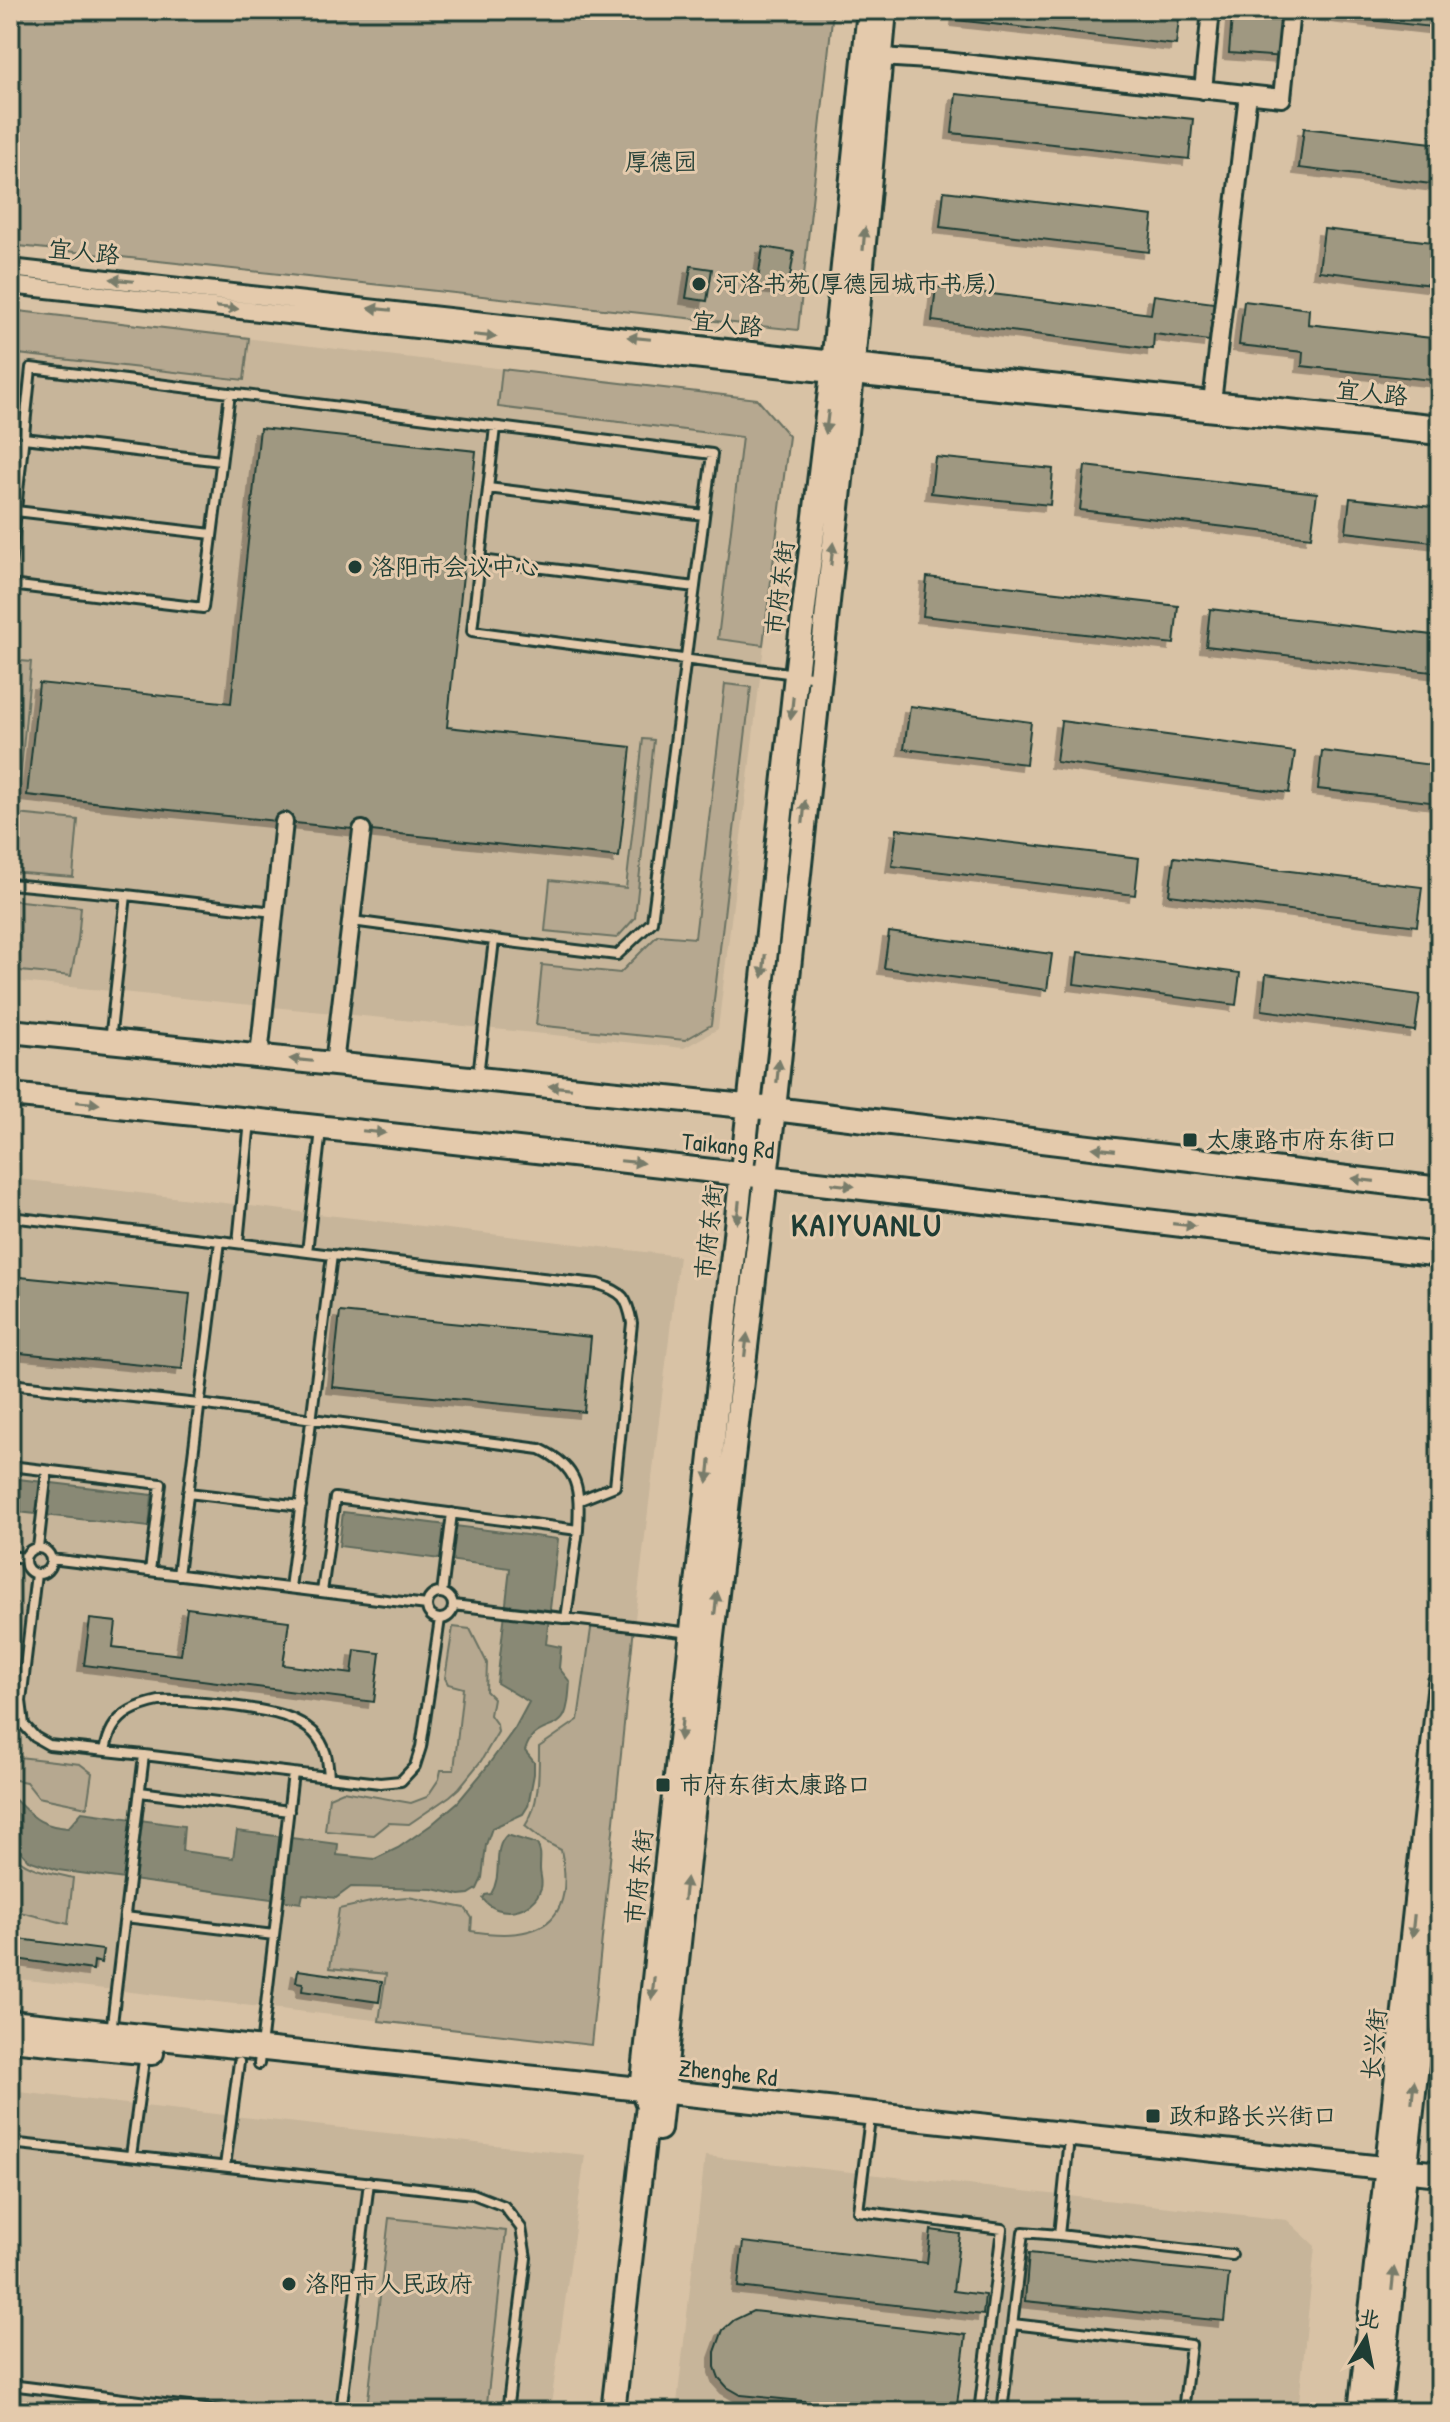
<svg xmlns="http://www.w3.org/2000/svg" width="1450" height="2422" font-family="'Patrick Hand','LXGW WenKai TC',sans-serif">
  <defs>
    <filter id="shadow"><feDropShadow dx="-6" dy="6" stdDeviation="0" flood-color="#0004"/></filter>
  </defs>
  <rect width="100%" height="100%" fill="#d8c2a5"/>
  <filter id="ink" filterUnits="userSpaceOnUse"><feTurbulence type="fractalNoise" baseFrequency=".0125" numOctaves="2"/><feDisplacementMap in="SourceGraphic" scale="16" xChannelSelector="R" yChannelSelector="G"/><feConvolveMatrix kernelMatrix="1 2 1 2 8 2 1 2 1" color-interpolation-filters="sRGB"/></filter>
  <g filter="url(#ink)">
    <!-- built -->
    <path fill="#c7b59a" d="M10 310 757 399 789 436 718 1029 684 1048 10 981Z
      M10 1178 679 1256 632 1643 591 2045 10 1978Z
      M10 2091 585 2155 550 2412H10Z
      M705 2156 1287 2220 1315 2246 1298 2412H676Z"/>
    <!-- green -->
    <path fill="#b6a890" stroke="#6a7262" stroke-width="2" d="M10 10H833L798 330 10 245Z
      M10 310 249 338 244 380 10 353Z
      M502 369 757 399 789 436 763 645 718 639 742 437 498 407Z
      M10 660 31 662 17 814 78 820 73 877 10 872Z
      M725 684 751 687 711 1025 685 1040 536 1025 542 965 620 973 658 935 695 938Z
      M643 739 654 740 635 918 617 938 545 931 550 880 626 888Z
      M10 900 81 907 78 940 71 976 10 970Z
      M592 1622 634 1627 591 2045 379 2021 386 1974 330 1968 339 1909 384 1899 408 1897 465 1908 472 1918 471 1931C538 1942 577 1924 561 1850L544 1841 525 1826C540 1805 539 1772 539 1747L578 1720Z
      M453 1627 470 1629 487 1663 486 1691 493 1698 490 1715 497 1725 498 1732 481 1761 459 1788 450 1796 409 1824 389 1823 374 1835 325 1831 329 1797 343 1791 411 1803 427 1797 439 1779 441 1770H454L463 1688 448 1684 445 1678Z
      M10 1756 80 1764 92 1773 87 1807 38 1797 26 1782 10 1779Z
      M10 1851C28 1872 48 1871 73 1878L68 1924 20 1912 10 1976Z
      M389 2218 506 2231 486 2412H404L367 2408Z"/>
    <!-- water -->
    <path fill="#898975" stroke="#5f6b5b" stroke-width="2" d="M10 1478 152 1495 149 1527 10 1511Z
      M343 1512 558 1539 546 1644 561 1647 559 1668 570 1682C569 1692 569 1705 565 1714 558 1732 533 1722 525 1751L534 1762V1774L528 1806 523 1814 492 1828 486 1845 482 1878 477 1889 469 1894 460 1895 433 1889 351 1887 336 1898 303 1894 301 1903 58 1870 28 1860 10 1839V1795C32 1815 37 1826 68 1828L82 1812 184 1826 182 1851 233 1858 237 1831 338 1844 337 1855 375 1859 398 1848 431 1825 458 1802 483 1772 515 1728 529 1702 497 1683 510 1568 339 1546Z
      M507 1835 537 1844C542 1853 540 1858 540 1869 540 1875 543 1881 541 1888 533 1913 498 1919 483 1899L485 1895 491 1894C504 1873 491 1850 507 1835Z"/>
    <!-- building -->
    <path fill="#9f9881" stroke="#1f3d34" stroke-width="2" filter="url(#shadow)" d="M958 10H1180L1176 45 957 20Z
      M1310 10H1440V28L1310 13Z
      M1232 16 1287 20 1284 57 1229 53Z
      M956 94 1193 119 1189 159 952 133Z
      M1304 128 1440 144V185L1299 168Z
      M944 191 1153 216 1149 252 940 227Z
      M1324 229 1440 243V286L1319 271Z
      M763 247 794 252 788 290 757 286Z
      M691 266 712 269 707 301 686 298Z
      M936 287 1151 314 1154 295 1214 303 1209 341 1154 334 1153 349 932 321Z
      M1244 301 1309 309 1308 324 1440 339V381L1302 366 1303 352 1239 345Z
      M260 428 476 451 447 727 631 747 619 857 27 795 39 683 231 703Z
      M935 457 1053 469 1050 505 931 493Z
      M1085 466 1317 493 1311 537 1080 510Z
      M1350 498 1440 508V543L1346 532Z
      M927 577 1178 606 1174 644 923 616Z
      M1210 609 1440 636V673L1206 646Z
      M910 706 1031 722 1026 764 904 749Z
      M1061 721 1295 752 1289 793 1056 762Z
      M1322 751 1440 766 1438 803 1318 789Z
      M897 829 1139 858 1135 895 892 866Z
      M1174 857 1422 887 1417 926 1169 895Z
      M889 932 1052 954 1047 990 884 968Z
      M1078 952 1240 973 1236 1005 1074 984Z
      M1266 974 1420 995 1415 1031 1262 1010Z
      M10 1276 190 1294 182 1369 10 1352Z
      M340 1312 591 1337 584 1412 332 1387Z
      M187 1608 289 1621 283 1665 352 1674 355 1650 380 1653 374 1702 84 1665 90 1619 116 1622 113 1647 181 1655Z
      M19 1939 103 1950 101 1963 94 1961 93 1970 16 1959Z
      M298 1970 382 1982 379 2002 302 1991 303 1983 296 1982Z
      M931 2230 960 2234 953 2291 985 2295 983 2315 738 2287 743 2242 927 2263Z
      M1029 2253 1229 2274 1224 2321 1025 2301Z
      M753 2311 966 2335 956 2412H916L741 2395 727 2387 719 2378 715 2367V2352L723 2330 734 2320Z
      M10 2401 53 2403 170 2412H10Z"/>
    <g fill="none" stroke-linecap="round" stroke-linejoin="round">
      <defs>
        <path id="lane" d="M495 427 472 631 818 677
          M24 438 221 461
          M488 488 704 515
          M16 511 212 534
          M480 560 695 587
          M10 567 31 368 712 454 652 922 617 955 494 940 478 1076
          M10 585 203 608 230 393
          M10 884 126 895 110 1041
          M126 895 274 912
          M352 921 494 940
          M10 1217 220 1241
          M238 1243 250 1121
          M307 1252 321 1130
          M332 1255 598 1284C623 1292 627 1297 632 1323L615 1486 580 1500
          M10 1384 199 1404 540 1449C580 1468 580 1489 578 1530
          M10 1466 161 1484 150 1571
          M188 1493 301 1506
          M38 1548 47 1471
          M25 1561a13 13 0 1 1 26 0a13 13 0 1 1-26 0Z
          M10 1556 25 1558
          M51 1559 427 1605
          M36 1574 21 1701 24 1725 35 1737 49 1745 144 1755
          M178 1575 220 1241 332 1255 290 1588
          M322 1592 335 1498 578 1530 566 1619
          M442 1593 452 1513
          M427 1606a13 13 0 1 1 26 0a13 13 0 1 1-26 0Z
          M453 1605 691 1633
          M105 1751C108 1734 114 1720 130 1711 139 1706 149 1703 159 1701 182 1699 265 1708 287 1717 296 1720 306 1726 313 1732 326 1745 328 1760 329 1777
          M293 1773 380 1783 401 1781 415 1766 421 1747 440 1619
          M140 1792 289 1811
          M125 1917 274 1935
          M111 2032 144 1755 293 1773 259 2064
          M869 2126 858 2211 1002 2229 979 2412
          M10 2143 473 2194 504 2206 521 2228 526 2258 507 2412
          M1068 2148 1059 2235 1232 2255
          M131 2156 145 2053
          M225 2166 239 2062
          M1013 2324 1191 2345 1183 2412
          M10 2385 229 2412
          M341 2412 369 2182
          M1002 2412 1023 2232 1059 2235"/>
        <path id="street" d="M880 57 944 61 1282 98 1291 10
          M1203 90 1211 10
          M10 268 834 360 1440 424
          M10 285 832 374 1440 436
          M1211 411 1248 94
          M259 1056 284 822
          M334 1064 362 830"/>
        <path id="secondary" d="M10 1031 774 1109 1440 1189
          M10 1095C487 1143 964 1200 1440 1255
          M10 2022 1440 2174
          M10 2039 152 2053
          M659 2129 712 1636 774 1109 852 376 885 10
          M613 2412 648 2105 642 2090 796 675 832 374 869 10
          M1360 2412 1440 1682
          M1379 2412 1440 1854"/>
      </defs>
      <!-- lane casing -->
      <use href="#lane" stroke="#1f3d34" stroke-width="14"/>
      <!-- street casing -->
      <use href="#street" stroke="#1f3d34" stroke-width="22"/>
      <!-- secondary casing -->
      <use href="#secondary" stroke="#1f3d34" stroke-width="28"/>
      <!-- lane -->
      <use href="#lane" stroke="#e4caac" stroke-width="8"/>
      <!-- street -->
      <use href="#street" stroke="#e4caac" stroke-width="16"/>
      <!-- secondary -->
      <use href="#secondary" stroke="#e4caac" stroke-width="22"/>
    </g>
    <!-- one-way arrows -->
    <defs><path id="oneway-solid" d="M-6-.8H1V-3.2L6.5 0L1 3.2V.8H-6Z" transform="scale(2)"/></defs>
    <g fill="#787c6a">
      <use href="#oneway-solid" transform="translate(864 239) rotate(-85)"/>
      <use href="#oneway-solid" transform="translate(122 280) rotate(-174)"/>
      <use href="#oneway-solid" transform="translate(227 308) rotate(6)"/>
      <use href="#oneway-solid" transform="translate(380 309) rotate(-174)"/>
      <use href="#oneway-solid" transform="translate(485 336) rotate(6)"/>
      <use href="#oneway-solid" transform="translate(639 338) rotate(-174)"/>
      <use href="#oneway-solid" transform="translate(827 422) rotate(97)"/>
      <use href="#oneway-solid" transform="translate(832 554) rotate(-84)"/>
      <use href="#oneway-solid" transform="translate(792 708) rotate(96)"/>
      <use href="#oneway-solid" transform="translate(804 812) rotate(-84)"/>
      <use href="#oneway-solid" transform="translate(764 966) rotate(96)"/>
      <use href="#oneway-solid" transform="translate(301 1060) rotate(-174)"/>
      <use href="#oneway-solid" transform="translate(778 1071) rotate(-84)"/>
      <use href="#oneway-solid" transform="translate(560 1087) rotate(-174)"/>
      <use href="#oneway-solid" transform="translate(88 1103) rotate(6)"/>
      <use href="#oneway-solid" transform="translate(374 1132) rotate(6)"/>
      <use href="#oneway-solid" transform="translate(1104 1149) rotate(-173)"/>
      <use href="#oneway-solid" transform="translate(632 1162) rotate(6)"/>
      <use href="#oneway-solid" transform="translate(1363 1180) rotate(-173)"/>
      <use href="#oneway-solid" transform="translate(843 1185) rotate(7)"/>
      <use href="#oneway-solid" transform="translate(738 1212) rotate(96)"/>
      <use href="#oneway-solid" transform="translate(1184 1225) rotate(7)"/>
      <use href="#oneway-solid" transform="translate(746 1345) rotate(-83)"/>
      <use href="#oneway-solid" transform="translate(709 1471) rotate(96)"/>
      <use href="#oneway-solid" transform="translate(716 1603) rotate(-83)"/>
      <use href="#oneway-solid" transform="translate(681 1729) rotate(96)"/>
      <use href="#oneway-solid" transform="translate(685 1889) rotate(-84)"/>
      <use href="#oneway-solid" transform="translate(1413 1926) rotate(96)"/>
      <use href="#oneway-solid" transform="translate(653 1988) rotate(96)"/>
      <use href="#oneway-solid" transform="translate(1413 2092) rotate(-84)"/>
      <use href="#oneway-solid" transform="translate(1393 2279) rotate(-84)"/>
    </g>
  </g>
  <!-- markers -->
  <g fill="#1f3d34" stroke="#e4caac" stroke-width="3">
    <circle cx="699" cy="284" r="8"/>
    <circle cx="355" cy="567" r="8"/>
    <rect x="1182" y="1132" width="16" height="16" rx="4"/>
    <rect x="655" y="1777" width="16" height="16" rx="4"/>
    <rect x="1145" y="2108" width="16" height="16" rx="4"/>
    <circle cx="289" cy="2284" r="8"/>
  </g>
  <g text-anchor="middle" stroke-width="6" stroke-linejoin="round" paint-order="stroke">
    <!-- park labels -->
    <g font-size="24" fill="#274239" stroke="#e4caac">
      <text x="661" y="170">厚德园</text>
    </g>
    <!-- street labels -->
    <g font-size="24" fill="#1f3d34" stroke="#e4caac">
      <text transform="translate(84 252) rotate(6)" y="8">宜人路</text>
      <text transform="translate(727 324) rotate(6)" y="8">宜人路</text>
      <text transform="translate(1372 393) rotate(6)" y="8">宜人路</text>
      <text transform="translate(780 588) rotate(-83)" y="8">市府东街</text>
      <text transform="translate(728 1146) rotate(6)" y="8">Taikang Rd</text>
      <text transform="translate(709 1232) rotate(-84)" y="8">市府东街</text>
      <text transform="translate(639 1877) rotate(-84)" y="8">市府东街</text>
      <text transform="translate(1374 2044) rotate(-84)" y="8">长兴街</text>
      <text transform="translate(728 2073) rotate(6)" y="8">Zhenghe Rd</text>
    </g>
    <!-- poi labels -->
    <g font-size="24" fill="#1f3d34" stroke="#e4caac" text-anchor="start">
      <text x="715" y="292">河洛书苑(厚德园城市书房)</text>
      <text x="371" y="575">洛阳市会议中心</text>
      <text x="1206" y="1148">太康路市府东街口</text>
      <text x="679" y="1793">市府东街太康路口</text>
      <text x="1169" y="2124">政和路长兴街口</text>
      <text x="305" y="2292">洛阳市人民政府</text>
    </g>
    <!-- district labels -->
    <g font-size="32" font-weight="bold" letter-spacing="2" fill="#1f3d34" stroke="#e4caac">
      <text x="867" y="1236">KAIYUANLU</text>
    </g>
  </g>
  <!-- margin -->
  <rect width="1450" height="2422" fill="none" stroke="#e4caac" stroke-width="40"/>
  <rect x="20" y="20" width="1410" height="2382" fill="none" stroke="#1f3d34" stroke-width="3" filter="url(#ink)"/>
  <!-- north arrow -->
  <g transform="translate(1366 2338) rotate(10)" stroke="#e4caac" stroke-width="6" paint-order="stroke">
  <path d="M0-6L14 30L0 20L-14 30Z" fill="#1f3d34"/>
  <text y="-12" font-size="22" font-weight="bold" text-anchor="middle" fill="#1f3d34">北</text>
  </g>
</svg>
